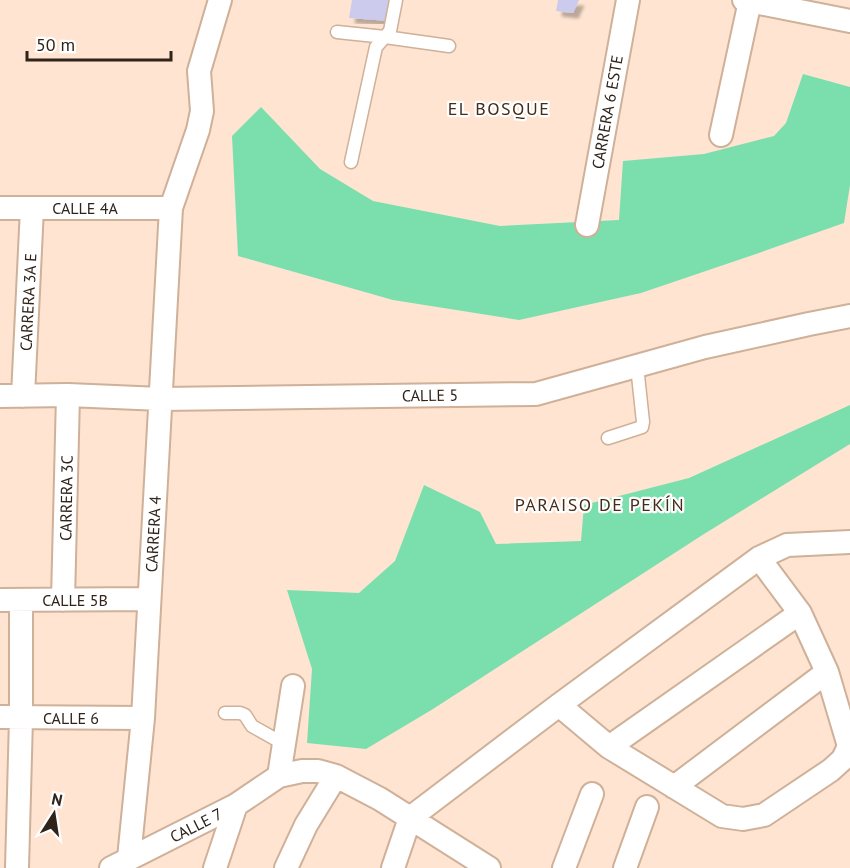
<svg xmlns="http://www.w3.org/2000/svg" width="850" height="868" font-family="'PT Sans',sans-serif">
  <defs>
    <filter id="shadow"><feDropShadow dx="5.5" dy="5.5" stdDeviation="1.5" flood-color="#0004"/></filter>
  </defs>
  <rect width="100%" height="100%" fill="#fee4d1"/>
  <!-- green -->
  <path fill="#7adfad" d="M803 74 850 87V185L844 223 753 255 641 293 519 320 393 300 238 256 232 136 261 107 320 169 373 201 500 226 619 220 623 161 704 154 774 136 786 123Z
    M850 405V444L704 534 433 709 366 749 307 743 312 669 287 590 359 593 395 561 424 485 480 512 496 544 581 541 584 505 689 478Z"/>
  <!-- building -->
  <path fill="#cccbee" filter="url(#shadow)" d="M352 0H393L390 21 349 18Z
    M558 0H579L573 13 556 11Z"/>
  <g fill="none" stroke-linecap="round" stroke-linejoin="round">
    <defs>
      <path id="service" d="M337 32 385 37 449 46
        M351 162 376 47 390 31 396 0
        M608 438 642 427 643 422 637 366
        M225 713H240L245 715 252 726 284 744"/>
      <path id="minor" d="M744 0 850 21
        M721 135 750 1
        M0 208H171
        M587 225 628 0
        M0 396 68 395 161 399 536 394 705 347 809 324 850 316
        M23 396 32 208
        M0 600 149 599
        M63 600 68 395
        M559 705 609 747 722 816 743 819 764 815 831 770 843 759 849 746 827 672 800 613 759 558
        M0 717 143 718
        M609 747 800 613
        M279 776 293 686
        M674 787 827 672
        M129 858 143 718 171 208 198 130 202 111 199 71 220 0
        M17 868 21 718V600
        M111 868 236 805 279 776 302 771H318L336 776 380 799 489 868
        M215 868 236 805
        M286 868 306 825 336 776
        M393 868 410 818 559 705 759 558 787 545 850 542
        M564 868 592 794
        M625 868 647 807"/>
    </defs>
    <!-- service casing -->
    <use href="#service" stroke="#cfb098" stroke-width="15"/>
    <!-- minor casing -->
    <use href="#minor" stroke="#cfb098" stroke-width="26"/>
    <!-- service -->
    <use href="#service" stroke="#fff" stroke-width="12"/>
    <!-- minor -->
    <use href="#minor" stroke="#fff" stroke-width="22"/>
  </g>
  <g text-anchor="middle" stroke-width="4.5" stroke-linejoin="round" paint-order="stroke">
    <!-- street labels -->
    <g font-size="16" fill="#2f231a" stroke="#fff">
      <text transform="translate(607 112) rotate(-80)" y="6">CARRERA 6 ESTE</text>
      <text x="85" y="214">CALLE 4A</text>
      <text transform="translate(28 302) rotate(-87)" y="6">CARRERA 3A E</text>
      <text transform="translate(430 395) rotate(-1)" y="6">CALLE 5</text>
      <text transform="translate(66 498) rotate(-89)" y="6">CARRERA 3C</text>
      <text transform="translate(153 534) rotate(-87)" y="6">CARRERA 4</text>
      <text x="75" y="606">CALLE 5B</text>
      <text x="71" y="724">CALLE 6</text>
      <text transform="translate(196 825) rotate(-27)" y="6">CALLE 7</text>
    </g>
    <!-- neighbourhood labels -->
    <g font-size="18" letter-spacing="1.5" fill="#452c18" stroke="#fff">
      <text x="499" y="115">EL BOSQUE</text>
      <text x="600" y="511">PARAISO DE PEKÍN</text>
    </g>
  </g>
  <!-- north arrow -->
  <g transform="translate(54 814) rotate(12)" stroke="#ffffff" stroke-width="4.5" paint-order="stroke">
  <path d="M0-4.5L10 22L0 15L-10 22Z" fill="#2f231a"/>
  <text y="-9" font-size="16" font-weight="bold" text-anchor="middle" fill="#2f231a">N</text>
  </g>
  <!-- scale -->
  <path d="M27 51v9h144v-9" fill="none" stroke="#2f231a" stroke-width="3"/>
  <text x="36" y="51" font-size="18" fill="#2f231a" stroke="#ffffff" stroke-width="4.5" paint-order="stroke">50 m</text>
</svg>
